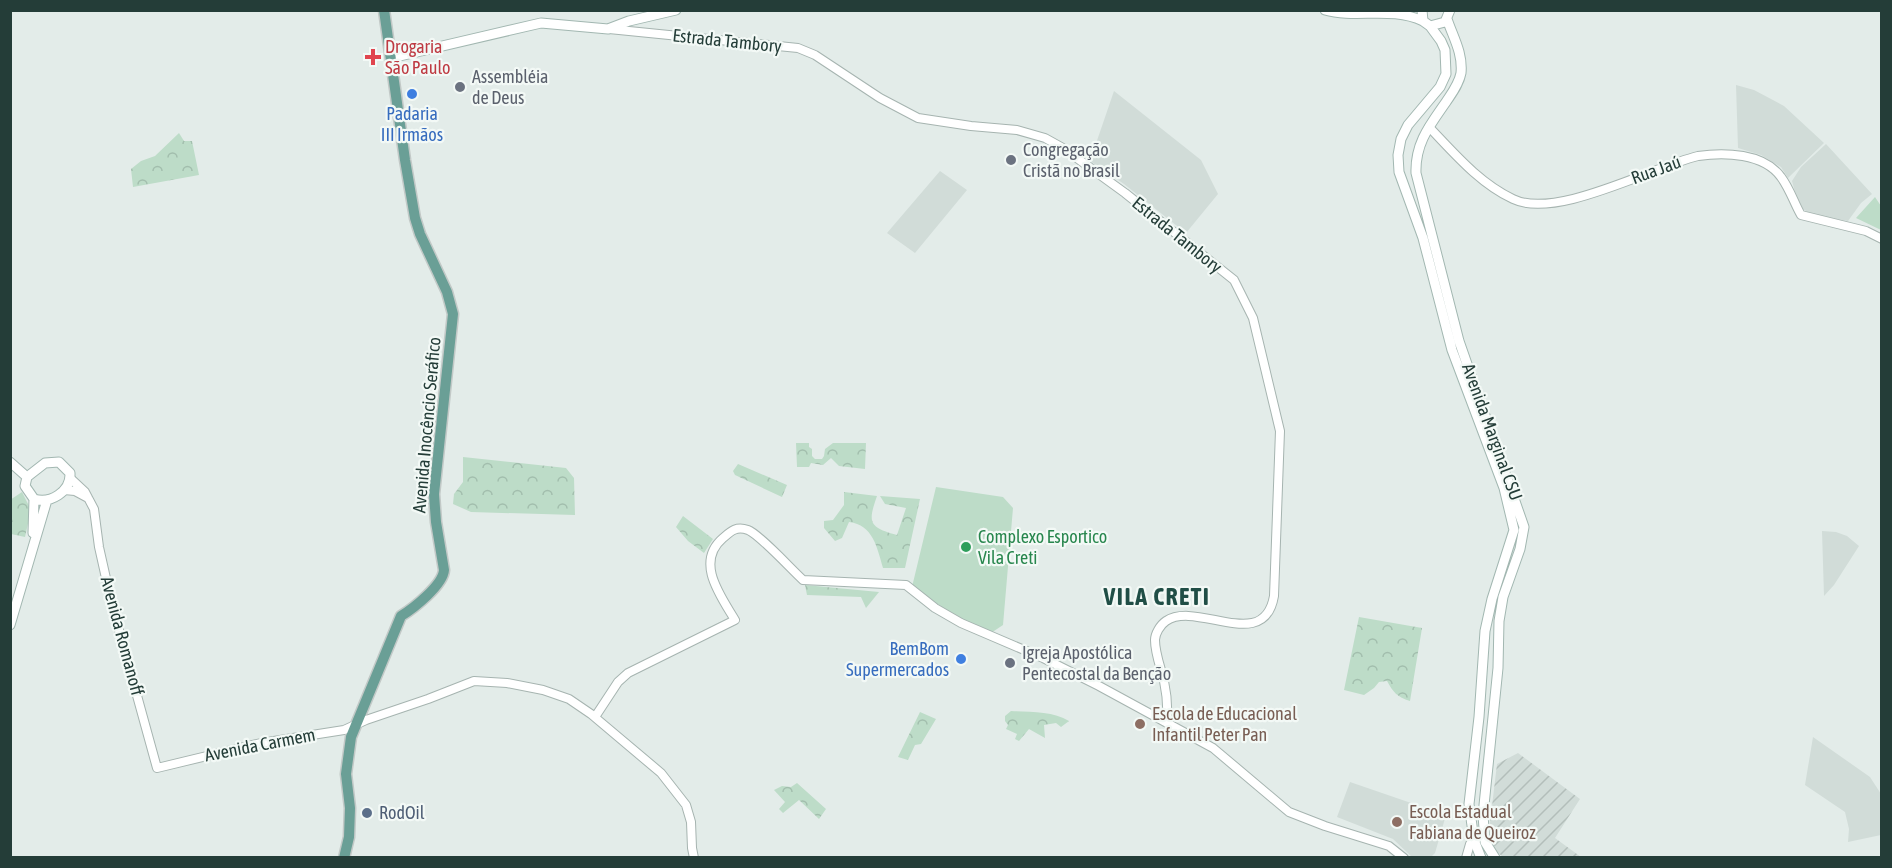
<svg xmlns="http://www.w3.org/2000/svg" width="1892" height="868" font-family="'Asap Condensed',sans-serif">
  <defs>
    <pattern id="industrial-furrows" width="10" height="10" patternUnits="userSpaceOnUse" patternTransform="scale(1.5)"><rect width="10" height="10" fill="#d1dcd8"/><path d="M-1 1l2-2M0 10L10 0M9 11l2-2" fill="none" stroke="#b3beba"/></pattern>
    <pattern id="forest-crowns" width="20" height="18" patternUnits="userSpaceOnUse" patternTransform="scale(1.5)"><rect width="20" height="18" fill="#bddcc8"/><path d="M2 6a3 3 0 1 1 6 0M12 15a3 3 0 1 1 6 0" fill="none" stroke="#a2bead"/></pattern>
  </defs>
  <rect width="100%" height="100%" fill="#e3ece9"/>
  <!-- built -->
  <path fill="#d1dcd8" d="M1736 85 1754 90 1784 106 1824 143 1788 178 1781 167 1761 155 1738 148Z
    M1114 91 1201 160 1218 194 1186 233 1124 184 1090 161Z
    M1826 144 1872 194 1861 203 1848 221 1812 215 1800 207 1795 192 1792 181 1801 167Z
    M940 171 967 190 915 253 887 233Z
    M1822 531 1836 532 1847 536 1859 546 1834 585 1824 596Z
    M1813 737 1870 777 1881 794V835L1848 842 1849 829 1845 812 1805 785Z
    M1350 782 1446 815 1435 853 1431 857H1412L1393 839 1337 817Z"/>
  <!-- industrial -->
  <path fill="url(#industrial-furrows)" d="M1518 753 1580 799 1555 838 1581 857H1503L1495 850 1490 823 1497 764Z"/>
  <!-- forest -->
  <path fill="url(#forest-crowns)" d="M179 133 184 141H192L199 175 133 187 131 169 141 161 155 156Z
    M796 443H809V447L812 449V456L815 459H822L824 456 825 449 833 443H866L865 469 839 466 831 458 823 465 811 463 809 467H797Z
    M463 457 566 468 574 478 575 515 471 512 453 504 454 494 463 482Z
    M738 464 787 485 782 497 735 475 733 471Z
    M22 492 31 510 25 537 11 534 10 500Z
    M844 492 877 496C868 522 868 527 897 535L906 508 885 504 880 496 920 499 905 568H883C877 547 873 525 849 522L842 538 835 541 824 528V521L833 520 844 505Z
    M683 516 713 539 704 553 688 541 676 527Z
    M805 585 879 592 866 608 861 597 807 595Z
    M1359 617 1422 628 1410 701C1397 697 1393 692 1387 681L1379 682 1374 688 1364 695 1344 690Z
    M1011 711C1030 712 1053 711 1069 721L1061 727 1056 723 1044 725 1045 738 1029 729 1019 741 1015 739 1017 734 1006 729 1008 725 1005 721V716Z
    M920 712 936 719 921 744 915 745 908 760 898 757Z
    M797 783 826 809 819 819 799 800 783 813 779 809 785 802 774 790 782 786 791 787Z"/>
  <!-- park -->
  <path fill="#bddcc8" d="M1875 197 1881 206V230L1856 218Z
    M936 487 1003 497 1013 508 1003 625 991 633 960 619 912 587Z"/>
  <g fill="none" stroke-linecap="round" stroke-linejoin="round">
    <defs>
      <path id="tertiary" d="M609 29 798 48 815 55 880 98 918 118 971 126 1017 130 1045 138 1063 148 1125 193 1234 280 1253 318 1280 431 1274 596C1264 654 1197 600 1166 621 1160 625 1155 634 1155 640 1155 654 1161 668 1164 681 1167 695 1168 708 1167 723
        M1429 127C1454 153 1479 183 1513 199 1556 220 1652 167 1698 156 1724 152 1764 153 1781 177 1790 189 1794 203 1801 215L1866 231 1882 239
        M70 478 85 492 94 509 99 547 112 605 157 768 261 743 344 730 366 720 428 699 474 681 507 683 543 690 569 699 591 714 661 773 686 805 691 822 692 848 694 858
        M64 490 75 491 88 498
        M595 717 618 682 628 673 735 620C720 595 695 562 723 538 731 531 736 526 748 530 759 534 791 569 803 580L906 585 935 608 961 623 1043 658 1099 686 1213 748 1289 812 1325 826 1389 846 1404 858
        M1466 858 1470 844 1484 833"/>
      <path id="secondary" d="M1325 10C1356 19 1391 6 1423 21
        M1422 10 1423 21 1430 26 1445 22 1450 10
        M1447 19C1453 37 1463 53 1461 73 1459 84 1452 93 1446 102 1430 125 1415 143 1416 173L1459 341 1524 527 1520 549 1503 597 1499 621 1498 668 1483 815 1485 842 1495 858
        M1430 26 1441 41 1445 50 1446 74 1440 87 1408 125 1401 139 1398 155 1399 172 1423 238 1452 350 1504 488 1514 530 1492 599 1485 631 1479 717 1469 804 1474 840 1481 858
        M391 58 541 23 608 29 629 21 676 10
        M10 462 27 477
        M59 462 70 473C71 492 50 504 34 499L25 486 27 477 45 463Z
        M33 533 34 499
        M10 625 47 500"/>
      <path id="primary" d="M344 858 349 837 350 808 346 774 351 737 401 616C414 608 443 585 444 570L436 522 434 494 453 314 447 292 420 234 415 218 405 160 384 10"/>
    </defs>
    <!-- tertiary casing -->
    <use href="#tertiary" stroke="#a6b4b0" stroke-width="10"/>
    <!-- secondary casing -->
    <use href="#secondary" stroke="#a2b7b1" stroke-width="11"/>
    <!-- primary casing -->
    <use href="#primary" stroke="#c2c9c7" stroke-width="13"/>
    <!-- tertiary -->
    <use href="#tertiary" stroke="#fff" stroke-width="8"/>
    <!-- secondary -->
    <use href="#secondary" stroke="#fff" stroke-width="9"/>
    <!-- primary -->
    <use href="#primary" stroke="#6a9f96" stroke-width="10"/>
  </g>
  <!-- markers -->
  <path fill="#e0444e" stroke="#f3f9f6" stroke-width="2" d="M370 48h6v6h6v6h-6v6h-6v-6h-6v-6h6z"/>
  <g fill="#6b7280" stroke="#f3f9f6" stroke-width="2">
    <circle cx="460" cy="87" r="6"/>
    <circle cx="1011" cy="160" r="6"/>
    <circle cx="1010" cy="663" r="6"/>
  </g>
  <g fill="#3f7fe0" stroke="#f3f9f6" stroke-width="2">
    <circle cx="412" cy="94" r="6"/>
    <circle cx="961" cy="659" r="6"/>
  </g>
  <circle fill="#2e9e5b" stroke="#f3f9f6" stroke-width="2" cx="966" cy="547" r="6"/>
  <g fill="#8d6e63" stroke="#f3f9f6" stroke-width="2">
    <circle cx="1140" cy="724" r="6"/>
    <circle cx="1397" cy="822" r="6"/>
  </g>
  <circle fill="#5c6f8a" stroke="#f3f9f6" stroke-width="2" cx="367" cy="813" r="6"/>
  <g text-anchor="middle" stroke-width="4.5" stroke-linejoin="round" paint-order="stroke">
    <!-- street labels -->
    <g font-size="18" fill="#243d38" stroke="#f3f9f6">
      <text transform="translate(727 41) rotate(6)" y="6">Estrada Tambory</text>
      <text transform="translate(1656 170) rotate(-20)" y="6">Rua Jaú</text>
      <text transform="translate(1177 235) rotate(39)" y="6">Estrada Tambory</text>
      <text transform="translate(427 425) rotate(-85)" y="6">Avenida Inocêncio Seráfico</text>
      <text transform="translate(1492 432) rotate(70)" y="6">Avenida Marginal CSU</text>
      <text transform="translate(122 636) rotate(75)" y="6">Avenida Romanoff</text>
      <text transform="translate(260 745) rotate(-11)" y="6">Avenida Carmem</text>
    </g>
    <!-- health labels -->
    <g font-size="18" fill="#be3a42" stroke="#f3f9f6" text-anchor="start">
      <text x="385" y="53">Drogaria<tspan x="385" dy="21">São Paulo</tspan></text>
    </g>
    <!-- worship labels -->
    <g font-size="18" fill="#5b616d" stroke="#f3f9f6" text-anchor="start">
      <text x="472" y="83">Assembléia<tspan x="472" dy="21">de Deus</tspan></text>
      <text x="1023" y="156">Congregação<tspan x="1023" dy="21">Cristã no Brasil</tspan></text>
      <text x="1022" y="659">Igreja Apostólica<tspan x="1022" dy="21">Pentecostal da Benção</tspan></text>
    </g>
    <!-- shop labels -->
    <g font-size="18" fill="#366cbe" stroke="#f3f9f6">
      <text x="412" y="120">Padaria<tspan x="412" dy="21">III Irmãos</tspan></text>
      <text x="949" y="655" text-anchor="end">BemBom<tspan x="949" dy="21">Supermercados</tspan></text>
    </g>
    <!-- leisure labels -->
    <g font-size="18" fill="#27864d" stroke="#f3f9f6" text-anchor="start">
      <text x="978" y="543">Complexo Esportico<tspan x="978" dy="21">Vila Creti</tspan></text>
    </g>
    <!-- education labels -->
    <g font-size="18" fill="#785e54" stroke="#f3f9f6" text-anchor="start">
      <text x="1152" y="720">Escola de Educacional<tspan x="1152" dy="21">Infantil Peter Pan</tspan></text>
      <text x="1409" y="818">Escola Estadual<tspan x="1409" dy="21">Fabiana de Queiroz</tspan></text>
    </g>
    <!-- service labels -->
    <g font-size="18" fill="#4e5e75" stroke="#f3f9f6" text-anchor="start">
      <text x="379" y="819">RodOil</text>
    </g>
    <!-- district labels -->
    <g font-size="24" font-weight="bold" letter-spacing="1.5" fill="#204e46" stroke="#f3f9f6">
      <text x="1157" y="605">VILA CRETI</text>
    </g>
  </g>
  <!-- border -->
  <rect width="1892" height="868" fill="none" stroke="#243d38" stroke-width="24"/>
</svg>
